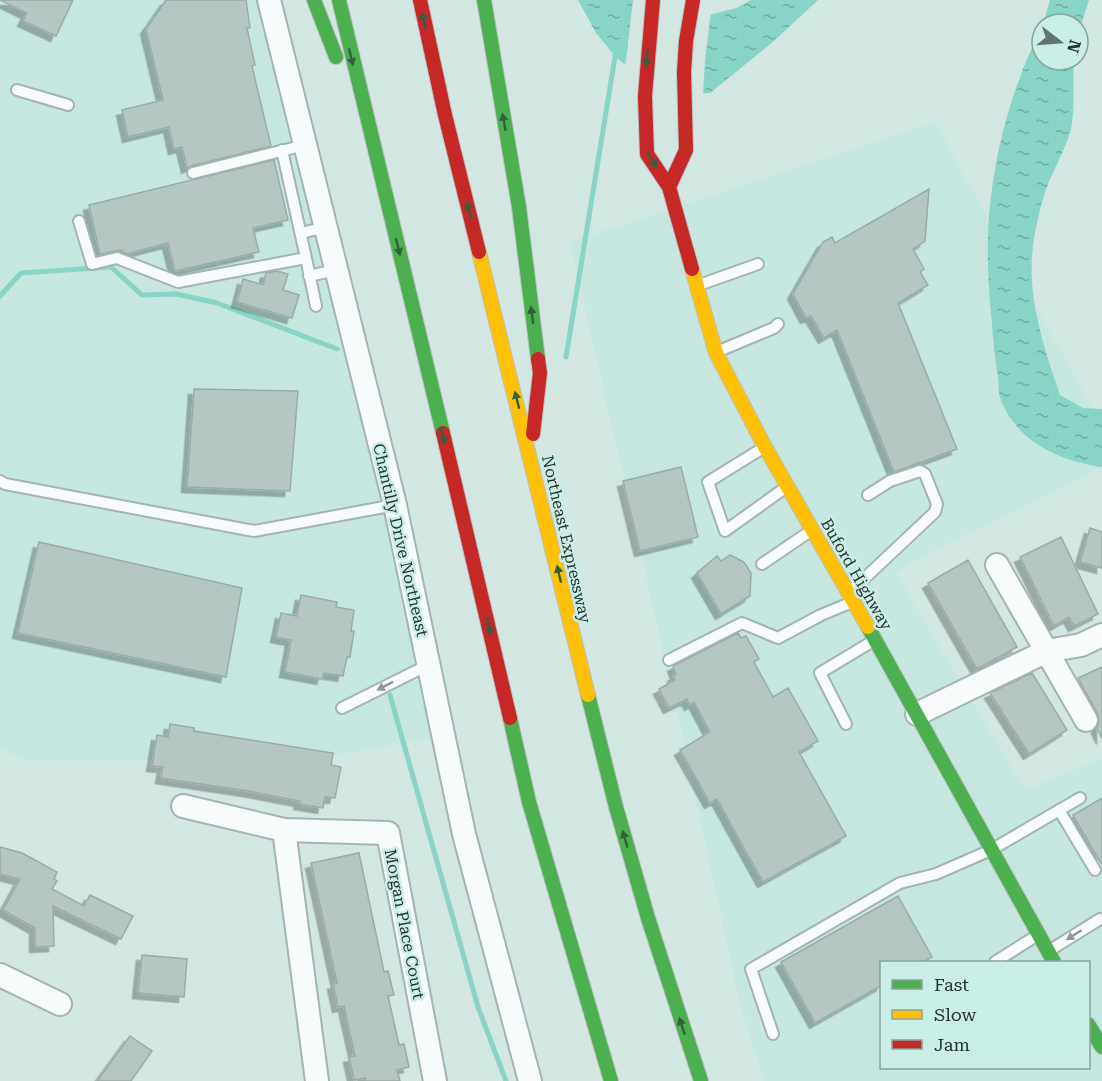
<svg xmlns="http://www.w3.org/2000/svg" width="1102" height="1081" font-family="'Roboto Serif',serif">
  <defs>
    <pattern id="water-ripples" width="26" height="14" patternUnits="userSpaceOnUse" patternTransform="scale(1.5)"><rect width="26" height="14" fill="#88d4c7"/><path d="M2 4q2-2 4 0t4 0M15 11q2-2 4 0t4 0" fill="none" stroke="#6fada2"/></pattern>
    <filter id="shadow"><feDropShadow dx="-5.5" dy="5.5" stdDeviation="0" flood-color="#0004"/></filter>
  </defs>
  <rect width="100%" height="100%" fill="#d2e6e2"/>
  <!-- built -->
  <path fill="#c5e7e0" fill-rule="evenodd" d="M0 0H276L448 736 311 759 32 761 0 749Z
    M935 122 1102 426V467L922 556 896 573 1025 790 1102 758V1081H765L741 1008 674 698 570 242ZM882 962H1088V1068H882Z"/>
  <!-- water -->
  <path fill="url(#water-ripples)" d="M578 0H643L656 7 709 15 736 8 751 0H818L774 41 710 93 683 95 636 74 614 55 596 33Z
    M1050 0H1089L1078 34V24H1043Z
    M1042 26V60H1074C1072 85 1076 109 1070 133 1064 151 1055 167 1048 184 1042 200 1038 216 1035 233 1024 289 1042 342 1060 395L1083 408 1102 409V467C1060 461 1017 442 1001 400 998 393 999 384 998 377 995 359 993 341 992 323 990 303 988 283 988 263 986 181 1006 99 1042 26Z"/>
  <!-- pier -->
  <path fill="#d2e6e2" d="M633 0H649L657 4 682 11H711L705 60 703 96 683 98 656 89 634 77 625 69Z"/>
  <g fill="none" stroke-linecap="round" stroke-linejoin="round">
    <!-- stream -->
    <path stroke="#88d4c7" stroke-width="5" d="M0 296 21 273 111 267 142 295 176 294 217 303 337 349
      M566 357 616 51
      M390 695 478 1007 506 1081"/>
  </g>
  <!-- building -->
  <path fill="#b6c7c3" stroke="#9caba8" stroke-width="1.5" filter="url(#shadow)" d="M0 0H73L56 36 23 21 27 13Z
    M166 0H246L250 28H247L255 65 252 66 271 146 191 166 187 168 182 147 174 149 169 127 128 137 122 110 163 100 146 29Z
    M274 160 288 220 253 228 259 252 175 271 168 243 126 254 121 250 100 254 89 205Z
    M929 189 925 241 913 249 924 269 920 272 928 285 898 303 957 449 894 472 837 330 824 338 811 316 806 318 793 294 823 242 832 237 835 243Z
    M277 271 288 274 283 290 299 295 292 318 237 302 243 279 263 285 266 273Z
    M194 389 298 391 290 491 187 487Z
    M681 467 698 537 640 551 623 481Z
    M1090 528 1102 532V568L1080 562Z
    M1061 537 1098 614 1074 626 1069 617 1054 626 1020 557Z
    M39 542 242 588 226 677 18 633Z
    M730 555 744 562 751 573 750 596 721 614 697 573 717 556 721 561Z
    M968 560 1017 647 977 669 928 583Z
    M301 595 337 602 336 607 354 610 351 631H354L350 657H347L343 676 324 673 322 679 285 672 291 640 276 637 281 613 297 616Z
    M738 633 741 638 746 636 759 659 754 662 773 697 788 688 818 741 799 752 846 836 763 882 717 799 710 803 680 750 710 732 694 702 690 705 687 699 669 708 659 689 675 680 673 676 676 674 673 666Z
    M1102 667V739L1097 728 1099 721 1098 714 1078 678Z
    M1032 673 1067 730 1029 754 990 693Z
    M170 724 194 728V731L333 753 331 765 341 767 335 798 325 797 323 808 299 804 300 801 248 791 161 778 163 767 152 766 157 735 168 737Z
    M1102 798V865L1073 815Z
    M0 847 22 853 57 872 54 879 57 881 52 889 84 906 90 895 133 916 121 939 53 906 54 946 35 947V928L3 910 20 879 0 874Z
    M359 853 384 972 388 971 394 995 388 996 399 1045 404 1044 409 1067 397 1070 400 1081H366L365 1078 354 1080 349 1057 355 1056 344 1006 338 1007 333 984 337 983 311 863Z
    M898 896 932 957 922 963H882V985L815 1023 781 962Z
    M142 955 187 959 184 997 138 993Z
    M130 1036 152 1051 131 1081H97Z"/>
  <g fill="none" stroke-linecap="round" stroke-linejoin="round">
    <defs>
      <path id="lane" d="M17 90 68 105
        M193 173 305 145
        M79 221 92 264 117 258 178 282 306 258 282 150
        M301 233 326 227
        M306 258 316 306
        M309 276 336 270
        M699 285 758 264
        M719 351 774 328 778 324
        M763 448 708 482 725 531 785 488
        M0 481 5 484 254 531 395 505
        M762 564 809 532
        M850 592 935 512 937 504 925 474 920 471 890 481 868 495
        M669 660 742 623 778 638 821 615 850 603
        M342 708 428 665
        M846 724 820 673 873 641
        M1059 810 1095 870
        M1052 949 1100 919
        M995 962 1036 936
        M773 1034 751 969 900 883 936 874 991 850 1080 798"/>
      <path id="street" d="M269 0 395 505 464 834 530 1081
        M997 565 1086 720
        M917 714 1047 651 1081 645 1102 635
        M183 806 284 830 388 833 435 1081
        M284 830 317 1081
        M0 975 60 1004"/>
      <path id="fast" d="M314 0 336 57
        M339 0 443 433
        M484 0 519 207 538 359
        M868 627 1054 962
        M588 695 616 807 648 918 701 1081
        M510 718 529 802 611 1081
        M1088 1024 1102 1047"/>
      <path id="slow" d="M479 252 588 695
        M692 269 716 353 765 447 868 627"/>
      <path id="jam" d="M420 0 445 115 479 252
        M653 0 645 96 647 154 669 187 692 269
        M669 187 686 150 684 72 686 41 693 0
        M443 433 510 718
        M533 434 540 373 538 359"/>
    </defs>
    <!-- lane casing -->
    <use href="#lane" stroke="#a5b4b2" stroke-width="14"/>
    <!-- street casing -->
    <use href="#street" stroke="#a5b4b2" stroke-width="26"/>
    <!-- fast casing -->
    <use href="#fast" stroke="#b8c2c0" stroke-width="16"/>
    <!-- slow casing -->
    <use href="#slow" stroke="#b8c2c0" stroke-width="16"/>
    <!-- jam casing -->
    <use href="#jam" stroke="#b8c2c0" stroke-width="16"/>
    <!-- lane -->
    <use href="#lane" stroke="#f8fbfb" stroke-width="10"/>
    <!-- street -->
    <use href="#street" stroke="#f8fbfb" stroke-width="22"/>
    <!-- fast -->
    <use href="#fast" stroke="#4caf50" stroke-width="14"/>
    <!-- slow -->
    <use href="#slow" stroke="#ffc107" stroke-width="14"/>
    <!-- jam -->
    <use href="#jam" stroke="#c62828" stroke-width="14"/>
  </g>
  <!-- one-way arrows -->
  <defs><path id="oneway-solid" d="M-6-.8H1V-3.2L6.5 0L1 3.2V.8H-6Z" transform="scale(1.5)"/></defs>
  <g fill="#34603c">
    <use href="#oneway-solid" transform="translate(424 21) rotate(-103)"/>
    <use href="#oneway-solid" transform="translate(351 57) rotate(77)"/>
    <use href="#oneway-solid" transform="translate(647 58) rotate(94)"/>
    <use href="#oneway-solid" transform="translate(504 122) rotate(-100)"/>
    <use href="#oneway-solid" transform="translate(652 160) rotate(60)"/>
    <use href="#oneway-solid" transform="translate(469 210) rotate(-104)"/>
    <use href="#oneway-solid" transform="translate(398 247) rotate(76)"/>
    <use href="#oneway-solid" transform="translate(532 315) rotate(-97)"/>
    <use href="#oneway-solid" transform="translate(517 400) rotate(-104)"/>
    <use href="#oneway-solid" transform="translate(443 436) rotate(77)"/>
    <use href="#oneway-solid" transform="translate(559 574) rotate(-103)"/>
    <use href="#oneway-solid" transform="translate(489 626) rotate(77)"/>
    <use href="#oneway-solid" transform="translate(625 839) rotate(-106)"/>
    <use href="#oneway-solid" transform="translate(682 1026) rotate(-108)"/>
  </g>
  <g fill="#909896">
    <use href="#oneway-solid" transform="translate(385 686) rotate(153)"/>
    <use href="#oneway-solid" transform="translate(1074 935) rotate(148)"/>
  </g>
  <g text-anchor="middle" stroke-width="5" stroke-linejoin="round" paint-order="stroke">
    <!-- street labels -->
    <g font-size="16" fill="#273532" stroke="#caeee6">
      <text transform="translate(567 539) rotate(77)" y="6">Northeast Expressway</text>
      <text transform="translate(401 540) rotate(77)" y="6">Chantilly Drive Northeast</text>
      <text transform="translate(857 574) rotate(60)" y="6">Buford Highway</text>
      <text transform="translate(405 924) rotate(79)" y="6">Morgan Place Court</text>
    </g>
  </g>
  <!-- legend -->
  <rect x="880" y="961" width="210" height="108" fill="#caeee6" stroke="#89a49e" stroke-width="1.5"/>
  <rect x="892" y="980" width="30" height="9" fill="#4caf50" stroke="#89a49e" stroke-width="1.5"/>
  <text x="934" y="991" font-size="18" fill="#273532">Fast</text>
  <rect x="892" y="1010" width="30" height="9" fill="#ffc107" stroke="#89a49e" stroke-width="1.5"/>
  <text x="934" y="1021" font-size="18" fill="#273532">Slow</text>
  <rect x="892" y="1040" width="30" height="9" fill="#c62828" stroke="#89a49e" stroke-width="1.5"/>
  <text x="934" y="1051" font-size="18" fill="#273532">Jam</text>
  <!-- north arrow -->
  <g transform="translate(1060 42) rotate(107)"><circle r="28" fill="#caeee6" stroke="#89a49e" stroke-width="1.5"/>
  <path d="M0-4.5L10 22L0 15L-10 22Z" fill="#637370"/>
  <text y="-9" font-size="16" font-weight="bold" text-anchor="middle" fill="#273532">N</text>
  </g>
</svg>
